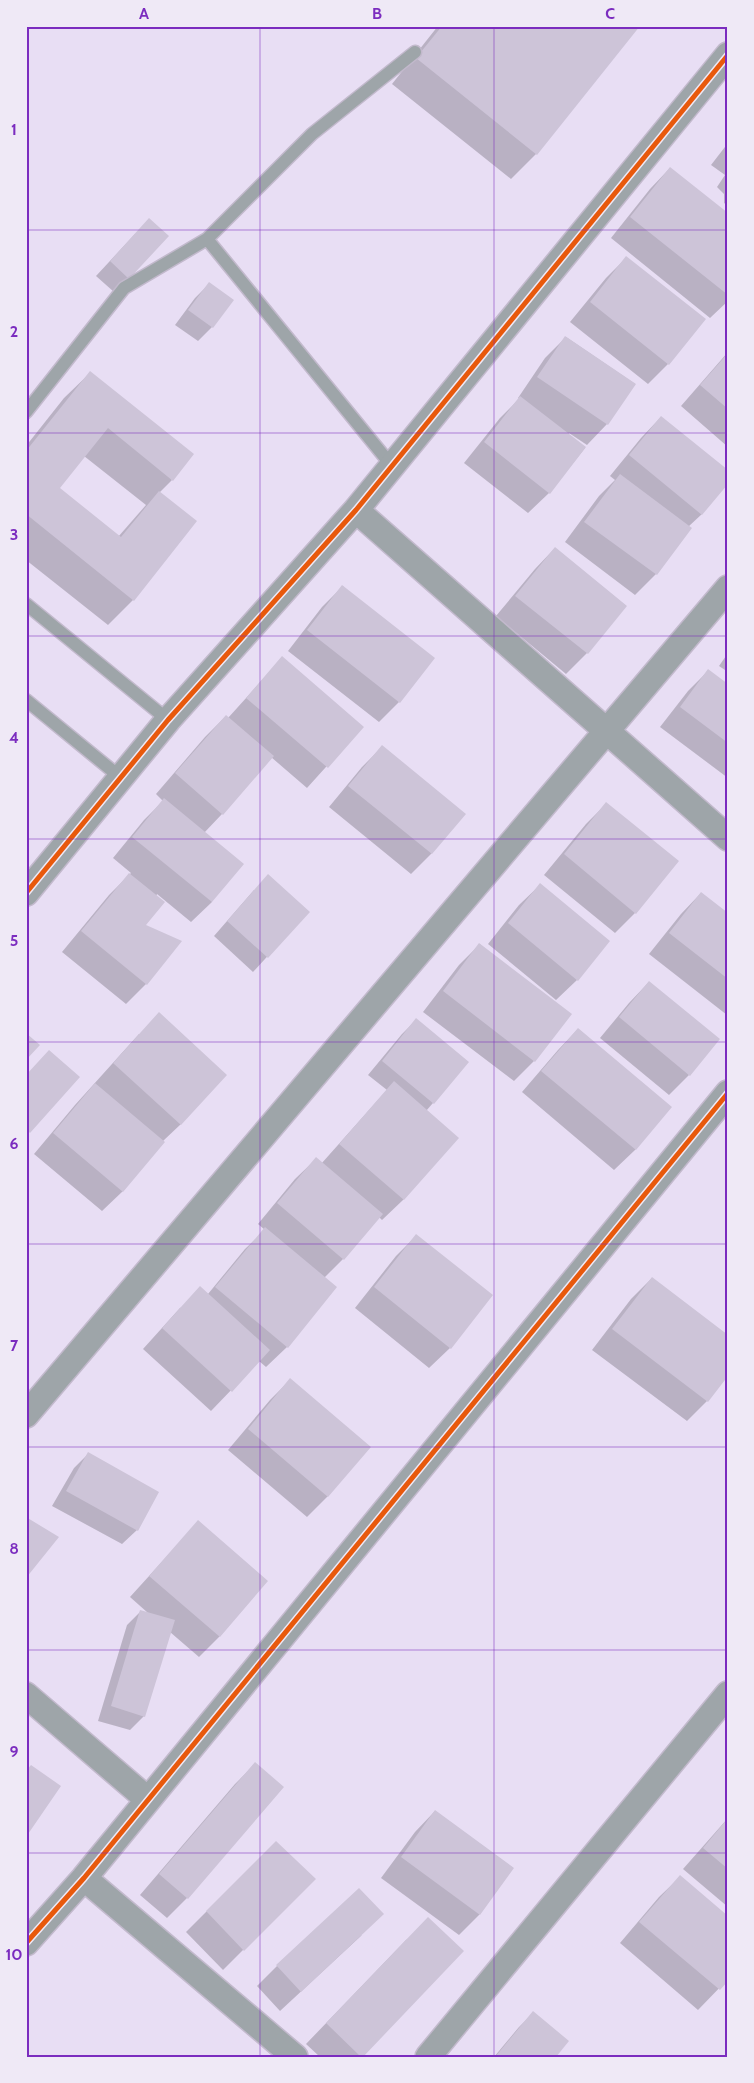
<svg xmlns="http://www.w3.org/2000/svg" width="754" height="2083" font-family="Cabin,sans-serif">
  <rect width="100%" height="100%" fill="#e8def4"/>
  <!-- shadow -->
  <path fill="#0003" fill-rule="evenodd" d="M438 26H638L536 154 511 179 392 84Z
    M728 143V206L724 203V194L717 187 725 175 711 165Z
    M670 168 728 215V301L710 318 611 238 650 189Z
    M135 234 167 236 114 292 96 276Z
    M626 258 668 364 648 384 570 322 606 278Z
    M209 284 232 300 212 327 198 341 175 325 195 298Z
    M566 337 635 384 607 424 587 445 569 433 568 435 585 448 549 493 528 513 464 463 500 418 519 399 518 398 545 358Z
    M728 352V447L681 406Z
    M90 373 172 480 159 493 133 600 108 625 26 560V446L64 398ZM84 456 146 505 118 537 58 488Z
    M661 417 702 514 688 527 690 529 656 574 635 595 565 542 599 496 615 480 610 476 641 438Z
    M555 548 626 606 587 653 566 674 496 616 535 569Z
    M343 586 399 702 379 722 288 651 322 607Z
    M728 653V672L719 666Z
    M282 658 362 727 307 788 271 757 222 814 204 833 212 902 191 922 157 894 144 925 146 984 126 1004 62 952 109 895 131 873 113 858 144 820 163 801 156 794 205 737 226 716 228 718Z
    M708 671 728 686V778L660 727 688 691Z
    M382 747 464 814 431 854 411 874 329 807 362 767Z
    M606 804 635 913 615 933 544 875 586 824Z
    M540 885 577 980 556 1000 488 944 519 905Z
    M254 890 308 912 253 972 214 936Z
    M701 893 728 915 727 1015 649 954 681 914Z
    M480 944 534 1061 514 1081 423 1012 459 965Z
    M649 982 689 1075 669 1095 600 1038 629 1003Z
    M416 1020 433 1103 426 1111 457 1138 403 1200 382 1220 379 1217 343 1259 324 1278 287 1347 266 1367 259 1361 211 1411 143 1349 180 1308 208 1294 245 1249 265 1230 258 1224 295 1179 316 1159 321 1164 387 1090 368 1075 402 1034Z
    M578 1029 670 1107 635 1150 614 1170 522 1092 558 1050Z
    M139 1034 181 1124 163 1141 123 1191 102 1211 34 1154 75 1105Z
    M416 1236 450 1348 429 1368 355 1308 396 1256Z
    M652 1278 707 1401 687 1421 592 1350 631 1299Z
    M290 1380 328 1496 307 1517 228 1450 270 1400Z
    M88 1454 137 1530 122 1544 52 1506 74 1468Z
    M198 1522 266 1581 219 1637 199 1657 170 1632 144 1716 130 1730 98 1721 127 1625 141 1611 148 1613 130 1597Z
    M255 1764 187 1898 167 1918 140 1895 235 1784Z
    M435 1811 513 1868 479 1915 459 1935 381 1878 415 1832Z
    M728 1818V1907L683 1869Z
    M276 1842 314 1879 223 1970 186 1932Z
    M680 1877 728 1979 698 2010 620 1943 659 1897Z
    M362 1935 280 2011 257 1986 277 1966Z
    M407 1939 362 2057H320L306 2044Z
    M533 2013 554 2057H494L519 2027Z"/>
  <!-- building -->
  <path fill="#cdc4d8" d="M442 26H640L537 155 416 58Z
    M670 167 728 213V295L630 217Z
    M149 218 169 236 129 279 110 261Z
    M626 256 706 319 669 365 590 302Z
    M209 282 234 300 213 328 188 310Z
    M565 336 636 384 608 425 537 377Z
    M728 353V409L700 385Z
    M90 371 194 454 173 481 108 428 60 488 121 537 159 491 197 521 134 601 26 514V451Z
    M520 396 586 447 550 494 484 442Z
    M661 416 728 470V484L702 515 629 455Z
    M620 474 692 528 657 575 584 522Z
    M555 547 627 606 588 654 515 596Z
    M342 585 435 658 400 703 307 630Z
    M282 656 364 727 328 768 246 698Z
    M708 669 728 684V743L680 707Z
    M226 715 274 756 223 815 175 773Z
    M382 745 466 814 432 854 348 786Z
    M164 798 244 864 212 902 132 837Z
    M606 802 679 861 636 914 564 854Z
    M129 873 165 902 146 925 182 941 147 985 81 931Z
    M268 874 310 912 268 958 227 921Z
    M540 883 610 941 578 981 508 923Z
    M701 892 728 913V979L669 933Z
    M479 943 572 1014 535 1062 443 991Z
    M649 981 720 1039 690 1076 619 1017Z
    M159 1012 227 1075 181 1125 113 1063Z
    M416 1018 469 1062 434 1104 382 1061Z
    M578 1028 672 1107 636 1150 541 1071Z
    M26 1033 40 1045 26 1060Z
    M49 1050 80 1077 30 1133 26 1129V1075Z
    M394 1081 459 1138 404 1200 339 1144Z
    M95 1083 165 1142 123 1192 53 1133Z
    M316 1157 383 1214 344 1260 277 1203Z
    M265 1227 337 1287 288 1348 215 1287Z
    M416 1234 493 1295 451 1349 374 1287Z
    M652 1277 728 1335V1376L708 1402 612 1329Z
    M200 1286 270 1350 232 1392 162 1328Z
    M290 1378 371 1447 328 1497 248 1429Z
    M88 1452 159 1492 138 1531 66 1491Z
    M26 1517 59 1537 26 1578Z
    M198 1520 268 1581 220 1637 149 1576Z
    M140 1610 175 1620 145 1717 111 1706Z
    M255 1762 284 1787 188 1899 159 1874Z
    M31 1765 61 1786 26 1837V1771Z
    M435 1810 514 1868 480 1915 401 1857Z
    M728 1818V1869L703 1848Z
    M276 1841 316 1879 244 1951 206 1911Z
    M680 1875 728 1916V1981L720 1990 639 1922Z
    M359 1888 384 1914 301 1992 276 1965Z
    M428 1917 464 1951 363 2057H361L326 2023Z
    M533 2011 569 2041 556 2057H495Z"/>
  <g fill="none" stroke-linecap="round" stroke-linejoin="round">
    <defs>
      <path id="service" d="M207 239 392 466
        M26 412 124 288 207 239 312 134 415 52
        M26 604 168 720
        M26 700 120 777"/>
      <path id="minor" d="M356 510 728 838
        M26 893 168 720 356 510 728 55
        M26 1415 728 588
        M26 1695 147 1799
        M84 1878 295 2057
        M26 1943 84 1878 728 1093
        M428 2057 728 1694"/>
    </defs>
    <!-- service casing -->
    <use href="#service" stroke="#c2b9cc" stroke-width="15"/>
    <!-- minor casing -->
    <use href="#minor" stroke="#c2b9cc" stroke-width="28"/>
    <!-- service -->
    <use href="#service" stroke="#9ea5a9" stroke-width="12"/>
    <!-- minor -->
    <use href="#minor" stroke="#9ea5a9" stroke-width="25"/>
    <defs>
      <path id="cycleway" d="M26 893 168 720 356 510 728 55
        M26 1943 84 1878 728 1093"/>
    </defs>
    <!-- cycleway casing -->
    <use href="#cycleway" stroke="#efe9f6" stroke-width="8"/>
    <!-- cycleway -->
    <use href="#cycleway" stroke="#e8590c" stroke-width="5"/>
  </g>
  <!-- grid -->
  <path fill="none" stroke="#7b2cbf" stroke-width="1" stroke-opacity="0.55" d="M260 26V2057M494 26V2057M26 230H728M26 433H728M26 636H728M26 839H728M26 1042H728M26 1244H728M26 1447H728M26 1650H728M26 1853H728"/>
  <!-- border -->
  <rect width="754" height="2083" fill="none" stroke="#efe9f6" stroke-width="55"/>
  <rect x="28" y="28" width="698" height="2028" fill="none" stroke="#7b2cbf" stroke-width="2"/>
  <g font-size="16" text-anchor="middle" font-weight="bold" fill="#7b2cbf">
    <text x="144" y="19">A</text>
    <text x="377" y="19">B</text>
    <text x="610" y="19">C</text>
    <text x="14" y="135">1</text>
    <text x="14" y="337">2</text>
    <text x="14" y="540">3</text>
    <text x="14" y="743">4</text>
    <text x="14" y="946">5</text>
    <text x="14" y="1149">6</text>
    <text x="14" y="1351">7</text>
    <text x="14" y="1554">8</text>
    <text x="14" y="1757">9</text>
    <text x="14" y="1960">10</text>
  </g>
</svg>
